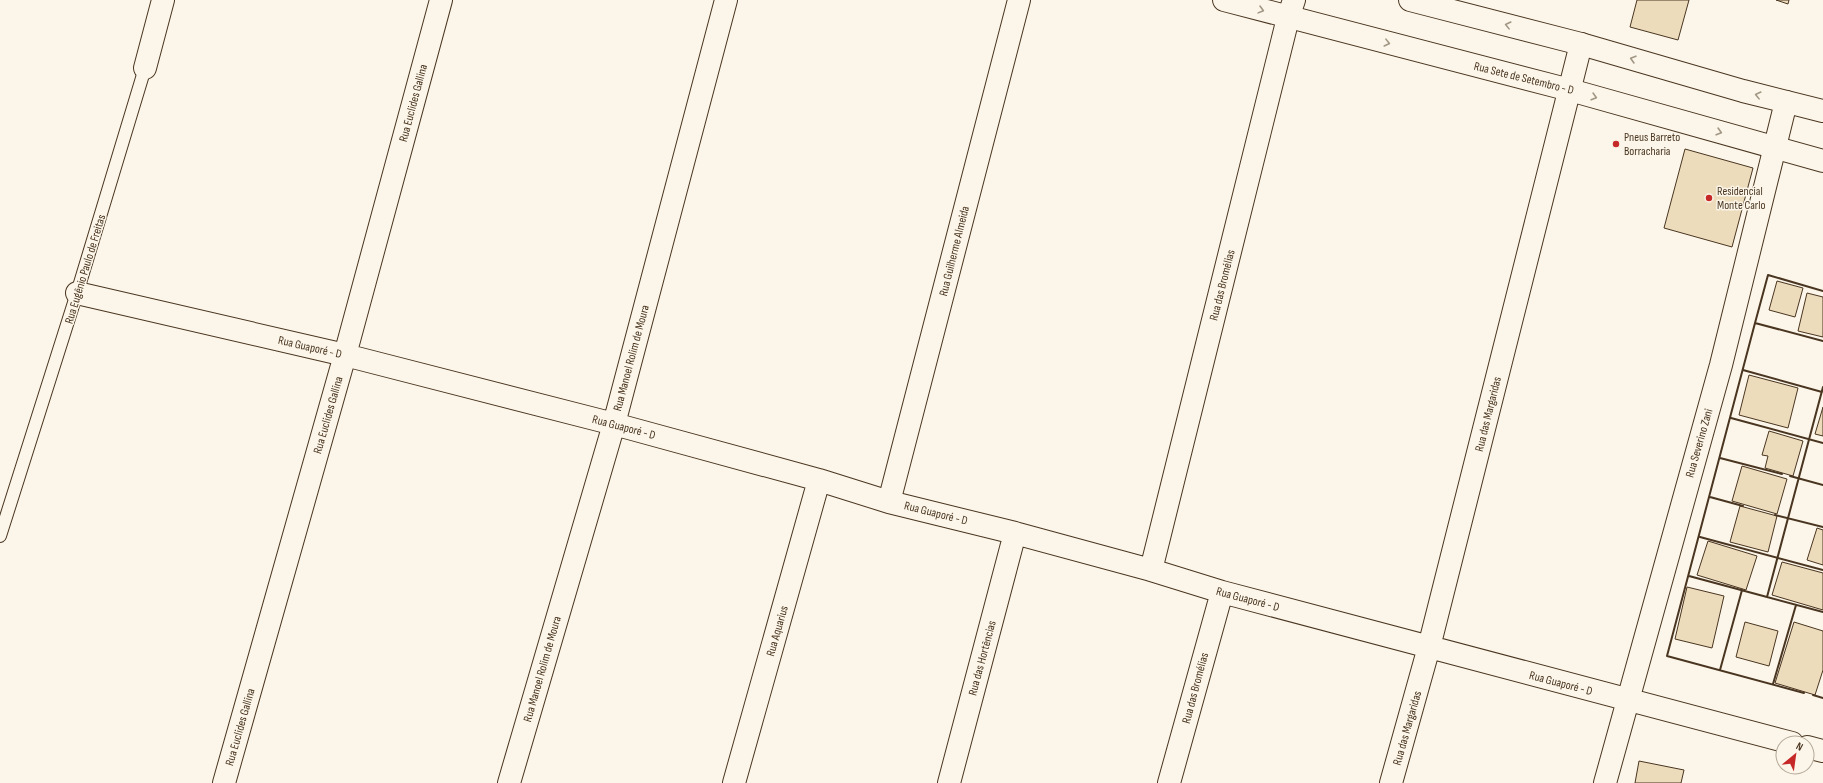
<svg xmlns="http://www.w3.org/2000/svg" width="1823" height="783" font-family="'Sofia Sans Condensed',sans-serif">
  <rect width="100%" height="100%" fill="#fbf6e9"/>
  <!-- building -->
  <path fill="#ecdcbc" stroke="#4a3520" d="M1637 0H1689L1678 40 1630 27Z
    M1776 0H1789L1788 4Z
    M1685 149 1753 168 1732 247 1664 228Z
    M1777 281 1803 288 1795 317 1769 310Z
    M1807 293 1823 297V337L1798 331Z
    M1749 375 1798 388 1788 428 1739 415Z
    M1823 407V436L1815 434Z
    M1769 431 1803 441 1793 476 1765 468 1768 456 1762 455Z
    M1742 466 1787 479 1777 514 1732 501Z
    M1740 506 1777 516 1768 552 1730 542Z
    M1817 528 1823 530V565L1807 560Z
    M1708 541 1757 556 1746 590 1697 575Z
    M1782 562 1823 573V610L1772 595Z
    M1687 587 1724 596 1712 648 1675 639Z
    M1745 622 1778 631 1769 666 1736 657Z
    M1794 622 1823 631V670L1815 695 1775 683Z
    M1639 761 1684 770 1681 783H1635Z"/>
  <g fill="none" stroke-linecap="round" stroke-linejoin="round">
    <defs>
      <path id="service" d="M0 536 77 293 145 68"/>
      <path id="minor" d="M145 68 163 0
        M77 293 345 355 614 424 819 480 889 502 1015 533 1151 570 1222 592 1792 743
        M889 502 1019 0
        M1151 570 1288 18 1294 0
        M1807 747 1823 751
        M224 783 345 355 441 0
        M509 783 614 424 726 0
        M734 783 819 480
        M949 783 1015 533
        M1169 783 1222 592
        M1391 783 1429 647 1581 44
        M1605 783 1721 365 1786 102"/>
      <path id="tertiary" d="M1224 0 1570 90 1823 161
        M1410 0 1581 44 1743 91 1823 111"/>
    </defs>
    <!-- service casing -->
    <use href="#service" stroke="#4a3520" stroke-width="14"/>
    <!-- minor casing -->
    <use href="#minor" stroke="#4a3520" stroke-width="24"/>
    <!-- tertiary casing -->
    <use href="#tertiary" stroke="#4a3520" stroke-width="24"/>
    <!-- service -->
    <use href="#service" stroke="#fbf6e9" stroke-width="12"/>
    <!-- minor -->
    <use href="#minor" stroke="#fbf6e9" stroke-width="22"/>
    <!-- tertiary -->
    <use href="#tertiary" stroke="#fbf6e9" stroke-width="22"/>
    <!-- wall -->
    <path stroke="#4a3520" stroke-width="2" d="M1823 291 1768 275 1755 323 1823 341
      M1755 323 1667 656 1804 693
      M1743 370 1822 392
      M1823 387 1767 597 1823 612
      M1731 418 1823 443
      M1720 458 1782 474
      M1790 476 1823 485
      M1710 497 1743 506
      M1775 515 1823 527
      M1700 537 1823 570
      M1689 576 1767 597
      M1720 670 1742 590
      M1773 684 1796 605
      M1813 695 1823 698"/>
  </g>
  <!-- one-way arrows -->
  <defs><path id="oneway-chevron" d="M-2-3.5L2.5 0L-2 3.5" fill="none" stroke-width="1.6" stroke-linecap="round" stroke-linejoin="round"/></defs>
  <g stroke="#a29684">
    <use href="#oneway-chevron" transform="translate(1261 10) rotate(15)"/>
    <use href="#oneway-chevron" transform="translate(1508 25) rotate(-166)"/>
    <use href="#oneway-chevron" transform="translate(1387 43) rotate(14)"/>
    <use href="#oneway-chevron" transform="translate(1633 59) rotate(-164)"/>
    <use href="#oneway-chevron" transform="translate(1758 95) rotate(-166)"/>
    <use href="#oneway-chevron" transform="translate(1594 97) rotate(16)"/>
    <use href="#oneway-chevron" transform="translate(1719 132) rotate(16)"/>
  </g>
  <!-- markers -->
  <g fill="#c62828" stroke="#fbf6e9" stroke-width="1.5">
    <circle cx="1616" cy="144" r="4"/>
    <circle cx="1709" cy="198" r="4"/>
  </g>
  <g text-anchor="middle" stroke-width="3" stroke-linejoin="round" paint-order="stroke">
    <!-- street labels -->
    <g font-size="12" fill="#4a3520" stroke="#fbf6e9">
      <text transform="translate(1524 78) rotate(14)" y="4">Rua Sete de Setembro - D</text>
      <text transform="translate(413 103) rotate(-75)" y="4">Rua Euclides Gallina</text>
      <text transform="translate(954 251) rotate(-76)" y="4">Rua Guilherme Almeida</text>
      <text transform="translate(85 269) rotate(-73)" y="4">Rua Eugênio Paulo de Freitas</text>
      <text transform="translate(1222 285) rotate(-76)" y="4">Rua das Bromélias</text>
      <text transform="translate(310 347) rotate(13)" y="4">Rua Guaporé - D</text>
      <text transform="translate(631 358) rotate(-75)" y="4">Rua Manoel Rolim de Moura</text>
      <text transform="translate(1488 414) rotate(-76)" y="4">Rua das Margaridas</text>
      <text transform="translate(328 415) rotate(-74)" y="4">Rua Euclides Gallina</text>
      <text transform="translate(624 427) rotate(15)" y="4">Rua Guaporé - D</text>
      <text transform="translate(1699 443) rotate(-74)" y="4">Rua Severino Zani</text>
      <text transform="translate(936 513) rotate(14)" y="4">Rua Guaporé - D</text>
      <text transform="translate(1248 599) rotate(15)" y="4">Rua Guaporé - D</text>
      <text transform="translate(777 631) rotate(-74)" y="4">Rua Aquarius</text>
      <text transform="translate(982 658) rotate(-75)" y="4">Rua das Hortências</text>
      <text transform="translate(542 669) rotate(-74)" y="4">Rua Manoel Rolim de Moura</text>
      <text transform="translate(1561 683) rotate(15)" y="4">Rua Guaporé - D</text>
      <text transform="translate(1195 688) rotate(-75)" y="4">Rua das Bromélias</text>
      <text transform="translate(240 727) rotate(-74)" y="4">Rua Euclides Gallina</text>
      <text transform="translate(1407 728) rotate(-74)" y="4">Rua das Margaridas</text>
    </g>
    <!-- poi labels -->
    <g font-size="12" fill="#4a3520" stroke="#fbf6e9" text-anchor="start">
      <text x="1624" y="141">Pneus Barreto<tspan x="1624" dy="14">Borracharia</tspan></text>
      <text x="1717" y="195">Residencial<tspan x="1717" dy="14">Monte Carlo</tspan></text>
    </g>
  </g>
  <!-- north arrow -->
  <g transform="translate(1795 755) rotate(29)"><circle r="19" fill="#fbf6e9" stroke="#b4a999"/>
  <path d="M0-3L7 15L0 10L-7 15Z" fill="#c62828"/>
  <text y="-6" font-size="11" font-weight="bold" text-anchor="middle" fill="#4a3520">N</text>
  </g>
</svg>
